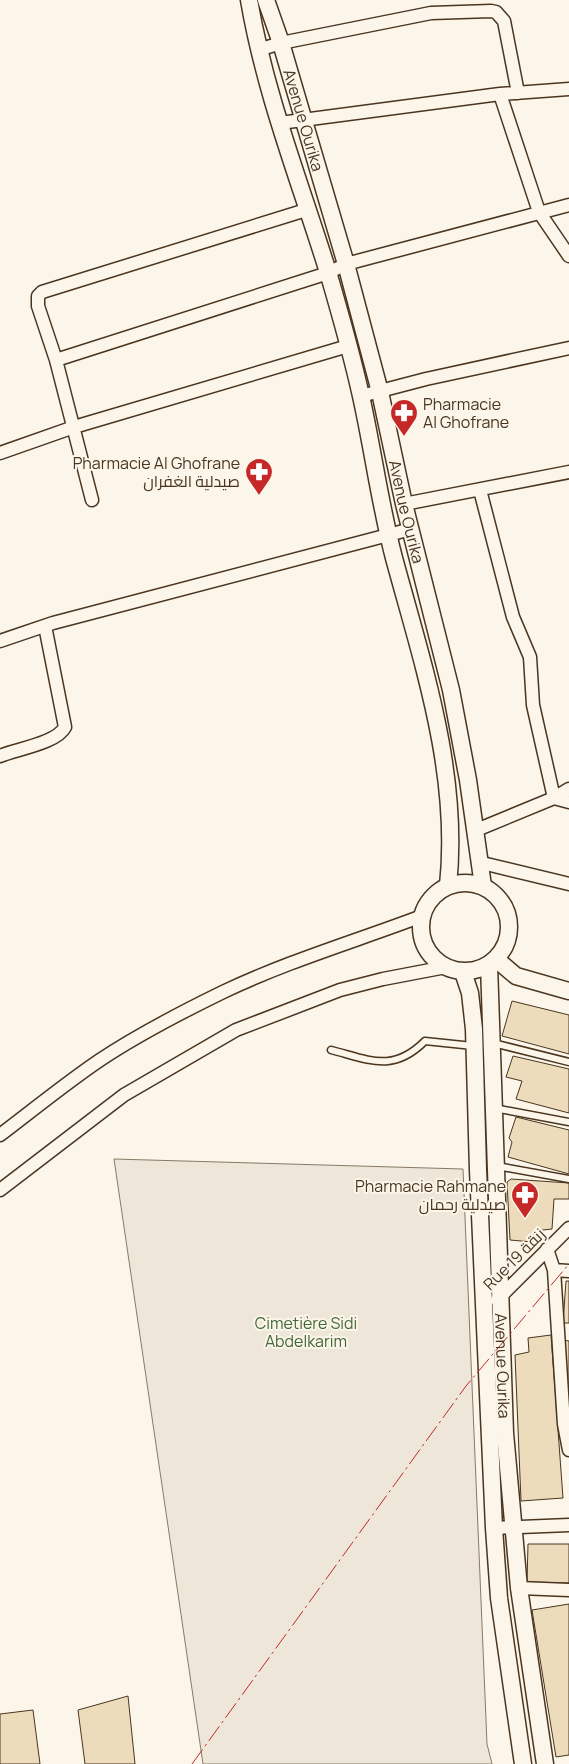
<svg xmlns="http://www.w3.org/2000/svg" width="569" height="1764" font-family="Manrope,Cairo,sans-serif">
  <rect width="100%" height="100%" fill="#fbf6e9"/>
  <!-- green -->
  <path fill="#ede6d9" stroke="#887966" d="M114 1159 463 1169 487 1744 492 1764H203Z"/>
  <!-- building -->
  <path fill="#ecdcbc" stroke="#4a3520" d="M512 1001 569 1015V1054L502 1036Z
    M513 1056 569 1069V1113L516 1099 522 1081 506 1077Z
    M516 1117 569 1130V1174L508 1157 512 1142 509 1138Z
    M511 1179 569 1183V1199H554L552 1229 534 1231 532 1242 510 1240 507 1182Z
    M566 1281H569V1323H563Z
    M551 1335 563 1498 521 1501 515 1355 529 1352 528 1338Z
    M562 1340 569 1341V1383L564 1382Z
    M528 1544H569V1583L527 1582Z
    M569 1604V1755L556 1757 532 1610Z
    M128 1696 135 1764H85L78 1710Z
    M33 1710 40 1764H0V1714Z"/>
  <g fill="none" stroke-linecap="round" stroke-linejoin="round">
    <defs>
      <path id="service" d="M493 1043 569 1062
        M331 1050C370 1060 393 1073 425 1041L473 1046
        M494 1108 569 1122
        M497 1166 569 1179"/>
      <path id="minor" d="M258 50 281 43 431 13 491 11 496 12 504 21 518 93
        M500 94 539 212 569 256
        M280 123 500 94 569 89
        M56 360 328 273 346 264 569 205
        M361 396 426 379 569 348
        M0 453 74 427 348 346
        M480 490 513 617 530 657 533 705 554 798 569 802
        M92 500 56 360 38 306V296L42 292 306 210
        M404 504 569 472
        M0 641 53 623 411 529
        M0 756C17 749 57 743 65 727L45 626
        M474 831 554 798 569 789
        M478 862 569 884
        M0 1135C33 1110 66 1083 100 1060 139 1034 182 1012 223 992 288 961 356 941 422 916
        M0 1190 124 1095 236 1030 340 990 383 979 446 967
        M547 1249 554 1270 564 1424 569 1450
        M554 1270 569 1271
        M497 1300 569 1228
        M494 1528 569 1525
        M519 1588 569 1590"/>
      <g id="tertiary">
        <path d="M249 0C265 94 300 182 328 272 340 313 352 355 361 396 373 450 380 505 394 558 423 665 460 774 448 886"/>
        <path id="s1" d="M266 0 281 43 346 264 380 392 404 504 451 690 468 780 483 886"/>
        <circle cx="465" cy="927" r="44"/>
        <path d="M497 960 516 976 569 991"/>
        <path id="s2" d="M489 965 505 1433 519 1588 545 1764"/>
        <path d="M463 972 470 993 474 1029 478 1170 494 1528 499 1598 523 1764"/>
      </g>
    </defs>
    <!-- service casing -->
    <use href="#service" stroke="#4a3520" stroke-width="9"/>
    <!-- minor casing -->
    <use href="#minor" stroke="#4a3520" stroke-width="15"/>
    <!-- tertiary casing -->
    <use href="#tertiary" stroke="#4a3520" stroke-width="19"/>
    <!-- service -->
    <use href="#service" stroke="#fbf6e9" stroke-width="6"/>
    <!-- minor -->
    <use href="#minor" stroke="#fbf6e9" stroke-width="12"/>
    <!-- tertiary -->
    <use href="#tertiary" stroke="#fbf6e9" stroke-width="16"/>
    <!-- power -->
    <path stroke="#c62828" stroke-width="1" stroke-dasharray="18 4 2.5 4" stroke-linecap="butt" d="M192 1764 466 1386 569 1264"/>
  </g>
  <!-- icons -->
  <defs>
    <symbol id="pharmacy-pin" viewBox="-11 -11 22 30"><path d="M0 17L-7.5 6A9.5 9.5 0 1 1 7.5 6Z" fill="#c62828" stroke="#fbf6e9"/><path d="M-2-6h4v4h4v4h-4v4h-4v-4h-4v-4h4Z" fill="#fff"/></symbol>
  </defs>
  <g fill-rule="evenodd">
    <use href="#pharmacy-pin" x="388" y="397" width="32" height="43"/>
    <use href="#pharmacy-pin" x="243" y="456" width="32" height="43"/>
    <use href="#pharmacy-pin" x="509" y="1179" width="32" height="43"/>
  </g>
  <g text-anchor="middle" stroke-width="4" stroke-linejoin="round" paint-order="stroke">
    <!-- street labels -->
    <g font-size="16" fill="#4a3520" stroke="#fbf6e9">
      <text dy="6" stroke="none"><textPath href="#s1" startOffset="126">Avenue Ourika</textPath></text>
      <text dy="6" stroke="none"><textPath href="#s1" startOffset="531">Avenue Ourika</textPath></text>
      <text transform="translate(514 1259) rotate(-45)" y="6">Rue 19 زنقة</text>
      <text dy="6" stroke="none"><textPath href="#s2" startOffset="401">Avenue Ourika</textPath></text>
    </g>
    <!-- poi labels -->
    <g font-size="16" fill="#4a3520" stroke="#fbf6e9" text-anchor="end">
      <text x="423" y="410" text-anchor="start">Pharmacie<tspan x="423" dy="18">Al Ghofrane</tspan></text>
      <text x="240" y="469">Pharmacie Al Ghofrane<tspan x="240" dy="18">صيدلية الغفران</tspan></text>
      <text x="506" y="1192">Pharmacie Rahmane<tspan x="506" dy="18">صيدلية رحمان</tspan></text>
    </g>
    <!-- park labels -->
    <g font-size="16" fill="#436837" stroke="#fbf6e9">
      <text x="306" y="1329">Cimetière Sidi<tspan x="306" dy="18">Abdelkarim</tspan></text>
    </g>
  </g>
</svg>
